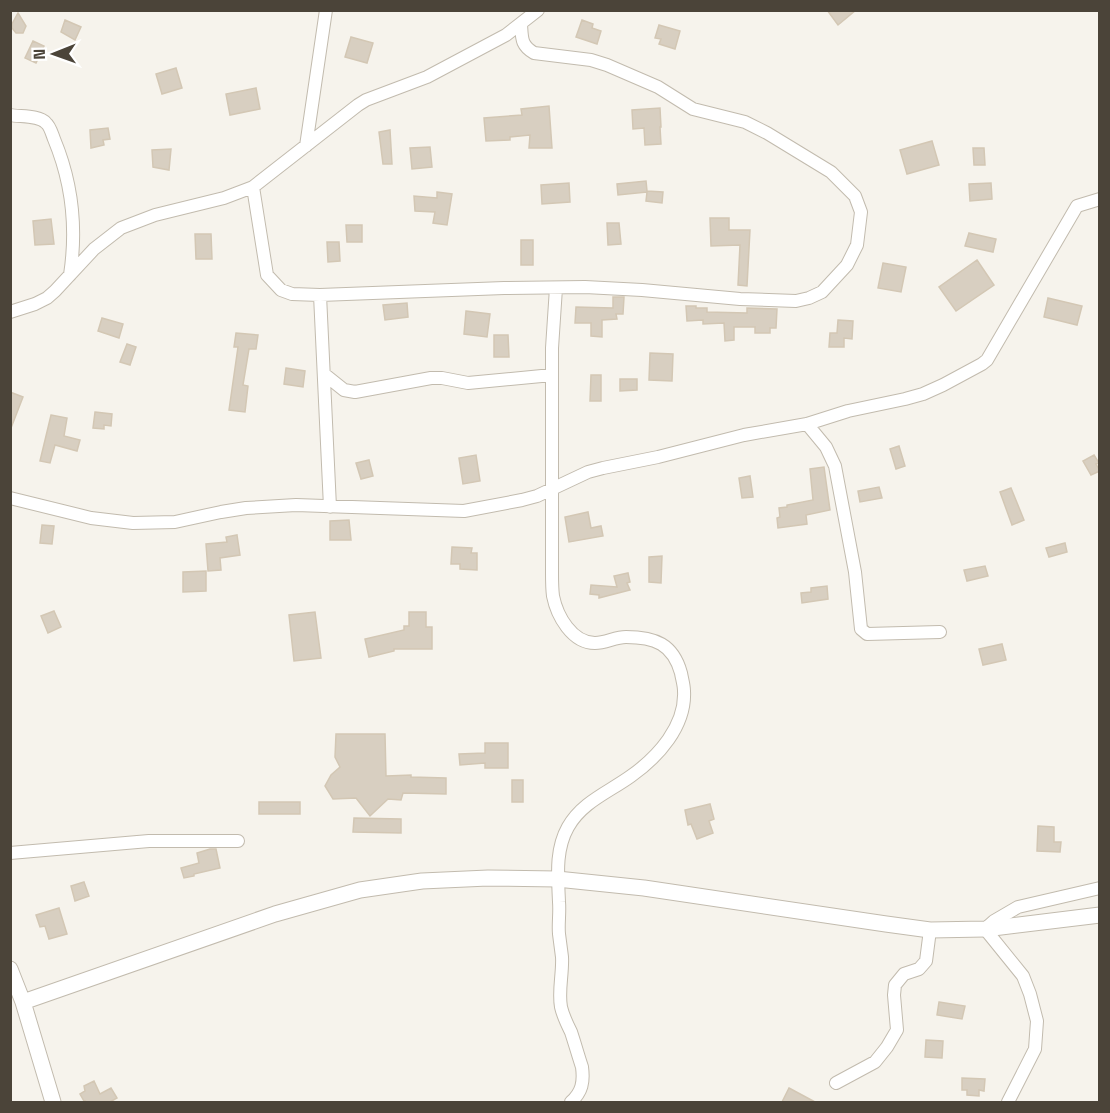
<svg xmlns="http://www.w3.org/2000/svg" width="1110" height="1113" font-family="'Space Grotesk',sans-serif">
  <rect width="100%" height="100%" fill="#f6f3ec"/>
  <!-- building -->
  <path fill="#d8cfc1" stroke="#d3c7b4" stroke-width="1.5" d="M827 10H856L838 25Z
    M18 13 26 26 23 33H16L12 28V24Z
    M65 20 81 27 75 40 61 32Z
    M582 20 593 24 592 28 601 31 597 44 576 37Z
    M659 25 680 31 675 49 659 44 661 39 655 38Z
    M351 37 373 43 367 63 345 57Z
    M33 41 44 46 36 63 25 58Z
    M176 68 182 88 162 94 156 74Z
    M256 88 260 109 230 115 226 94Z
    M549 106 552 148H529L530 135 510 137V140L486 141 484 118 522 115 521 109Z
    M660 108 661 127H660L661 144 645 145 644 128 633 129 632 110Z
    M108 128 110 139 103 140 104 145 91 148 90 130Z
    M390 130 392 164H383L379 132Z
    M932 141 939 165 907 174 900 150Z
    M430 147 432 167 412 169 410 148Z
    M973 148H984L985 165H974Z
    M171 149 169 170 153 167 152 150Z
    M646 181 647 191 663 192 662 203 646 201 647 192 618 195 617 184Z
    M569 183 570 202 542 204 541 185Z
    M991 183 992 199 970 201 969 184Z
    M437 192 452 194 447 225 433 223 435 212 415 211 414 196 437 198Z
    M710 218H729V230H750L747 286 738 285 740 245 711 246Z
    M51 219 54 244 35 245 33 221Z
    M607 223H619L621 244 608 245Z
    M346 225H362V242H347Z
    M969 233 996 239 993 252 965 246Z
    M195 234H211L212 259H196Z
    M521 240H533V265H521Z
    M327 242H339L340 261 328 262Z
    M977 260 994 285 956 311 939 287Z
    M883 263 906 267 901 292 878 288Z
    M613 297H624L623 314H616L617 319 602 320V337L591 336V323H575L576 307 613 308Z
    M1048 298 1082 306 1077 325 1044 317Z
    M407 303 408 317 385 320 383 305Z
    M686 306H696V308H707V312L747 313V308L777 309 776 328H770V333H755V327H734V340L725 341 724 323 703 324V320L687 321Z
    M466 311 490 314 487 337 464 334Z
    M102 318 123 324 119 338 98 331Z
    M838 320 853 321 852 339 844 338V347H829L830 333H837Z
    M236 333 258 335 256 349H249L243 385 248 386 245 412 229 410 238 347H234Z
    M494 335H508L509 357H494Z
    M127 344 136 347 130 365 120 362Z
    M650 353 673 354 672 381 649 380Z
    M286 368 305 371 303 387 284 384Z
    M591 375H601V401H590Z
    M620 379H637V390L620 391Z
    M10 392 23 397 11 428H10Z
    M95 412 112 414 111 426 104 425V429L93 428Z
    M51 415 67 418 64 436 80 440 77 451 55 445 50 463 40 461Z
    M899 446 905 466 896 469 890 449Z
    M476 455 480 481 463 484 459 458Z
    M1094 455 1099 463 1096 464 1100 471 1091 475 1083 461Z
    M369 460 373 476 361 479 356 463Z
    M824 467 830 510 806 515 807 524 778 528 777 518 780 517 779 508 787 507V505L813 500 810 469Z
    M750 476 753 497 742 498 739 478Z
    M879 487 882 498 860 502 858 491Z
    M1011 488 1024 520 1012 525 1000 492Z
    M588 512 591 528 601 526 603 536 569 542 565 517Z
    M349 520 351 540H330V521Z
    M42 525 54 526 52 544 40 543Z
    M237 535 240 555 220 558 221 570 208 571 206 544 227 542 226 537Z
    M1065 543 1067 552 1049 557 1046 548Z
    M452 547 472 548 471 553H477V570L460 569V564H451Z
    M662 556 661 583 649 582V557Z
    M985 566 988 576 967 581 964 570Z
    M206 571V591L183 592V572Z
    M628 573 630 582 627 583 630 590 599 598V595L590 594 591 585 617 587 614 576Z
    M827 586 828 599 802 603 801 593 811 592V588Z
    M54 611 61 627 48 633 41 616Z
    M315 612 321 658 294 661 289 615Z
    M409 612H426V627H432V649H394V651L369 657 365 639 404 630V626H409Z
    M1002 644 1006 660 983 665 979 649Z
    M336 734H385L386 776 411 775V777L446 778V794L403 793 401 800 388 799 370 816 356 798 333 799 325 786 331 775 340 767 335 757Z
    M485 743H508V768H485V763L460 765 459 754 485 753Z
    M512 780H523V802H512Z
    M259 802H300V814H259Z
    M710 804 714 819 709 821 713 833 697 839 691 824 688 825 685 810Z
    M354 818 401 819V833L353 832Z
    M1038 826 1054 827V842H1061L1060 852 1037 851Z
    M210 849H216L220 868 194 874V876L184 878 181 868 199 863 197 853Z
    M84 882 89 896 75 901 71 886Z
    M59 908 67 934 49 939 45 926 40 927 36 915Z
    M939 1002 965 1006 962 1019 937 1015Z
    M926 1040 943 1041 942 1058 925 1057Z
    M962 1078 985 1079 984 1091 979 1090V1096L967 1095V1090H962Z
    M94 1081 100 1094 111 1088 117 1098 110 1102H84L86 1101H84L80 1094 85 1091 84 1086Z
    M789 1088 815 1102H782Z"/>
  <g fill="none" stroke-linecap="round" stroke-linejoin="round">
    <defs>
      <path id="minor" d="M10 115C20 117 39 115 46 123 50 126 52 134 54 139 72 182 77 229 70 275
        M306 146 326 10
        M253 187 267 275 281 290 292 294 320 295 504 288 585 287 642 290 740 299 796 301 809 298 822 292 847 265 857 245 861 212 855 196 831 172 767 133 745 122 693 109 658 87 607 65 591 60 534 53C521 45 522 39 521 24
        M556 288 552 348V573C552 580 552 588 553 596 557 616 572 643 595 643 606 643 615 637 626 637 655 637 673 644 681 673 682 679 684 685 684 691 686 726 658 757 631 776 609 792 582 802 568 827 555 850 558 877 559 902 560 913 558 924 559 934 560 942 561 949 562 957 563 973 558 991 561 1007 563 1016 567 1024 571 1032 575 1044 578 1055 582 1067 584 1082 582 1092 571 1102
        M320 295 330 507
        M10 312 35 304 47 298 55 291 94 249 121 228 155 215 224 198 253 187 358 105 366 100 427 77 506 35 538 10
        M324 374 344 390 355 392 431 378H442L468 383 552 375
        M807 424 826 447 835 466 855 572 861 629 867 634 940 632
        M10 498 91 518 133 523 175 522 221 512 246 508 296 505 464 511 522 500 537 496 588 472 603 468 658 457 744 435 807 424 848 411 905 399 923 394 943 385 982 364 987 360 1077 206 1100 199
        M10 853 149 841H238
        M836 1083 875 1062 887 1047 897 1030 894 995 895 985 904 974 919 969 926 961 930 930
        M1008 1102 1035 1049 1037 1021 1030 994 1023 976 985 929 994 921 1018 907 1100 888"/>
      <path id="tertiary" d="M10 969 23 1002 53 1102
        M23 1002 275 914 360 890 422 881 488 878 557 879 644 888 886 924 930 930 985 929 1100 915"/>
    </defs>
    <!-- minor casing -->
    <use href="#minor" stroke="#c2bbae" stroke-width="14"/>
    <!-- tertiary casing -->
    <use href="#tertiary" stroke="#c2bbae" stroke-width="17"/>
    <!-- minor -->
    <use href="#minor" stroke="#fff" stroke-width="12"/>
    <!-- tertiary -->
    <use href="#tertiary" stroke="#fff" stroke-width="15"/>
  </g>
  <!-- border -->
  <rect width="1110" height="1113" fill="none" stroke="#4b4439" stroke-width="24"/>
  <!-- north arrow -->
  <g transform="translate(54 54) rotate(269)" stroke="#ffffff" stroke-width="4.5" paint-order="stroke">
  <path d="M0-4.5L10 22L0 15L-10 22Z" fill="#4b4439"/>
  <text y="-9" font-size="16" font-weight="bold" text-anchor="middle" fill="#4b4439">N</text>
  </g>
</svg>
